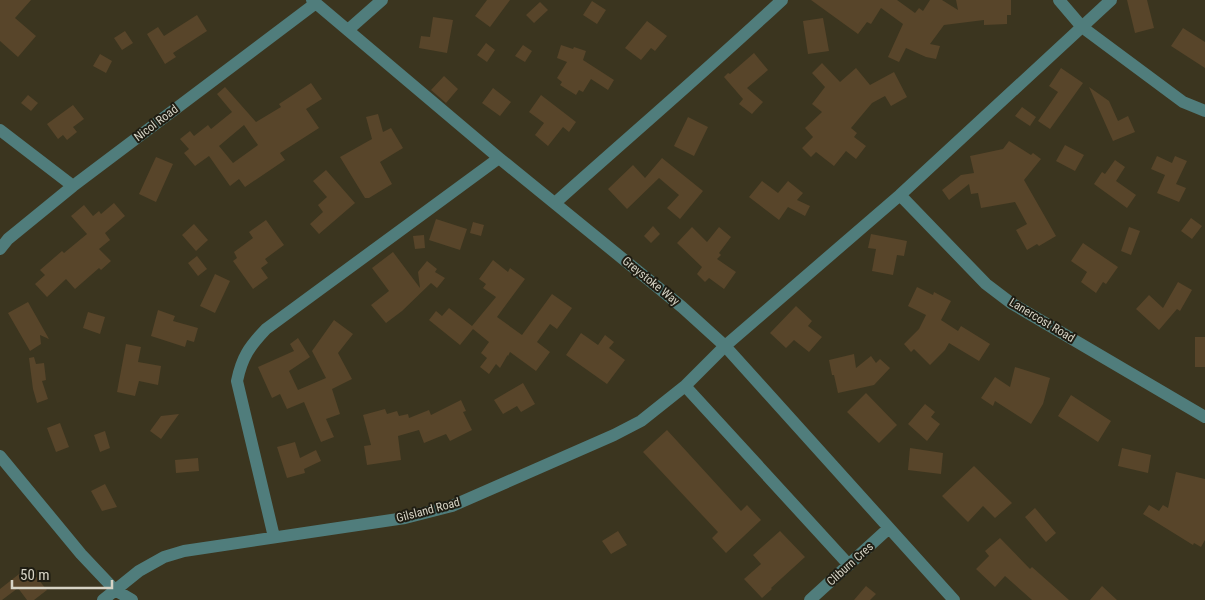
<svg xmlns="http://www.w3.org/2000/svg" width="1205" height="600" font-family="'Roboto Condensed',sans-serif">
  <rect width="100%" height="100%" fill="#3b351f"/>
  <!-- building -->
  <path fill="#58452a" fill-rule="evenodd" d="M0 0H31L15 18 36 36 18 57 0 41Z
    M487 0H510L490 27 475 16Z
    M811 0H897L915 13 919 8 923 11 930 0H942L958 10 956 0H1011V15H1007V24L984 25V20L944 25 930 44 940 46 936 59 926 57 906 48 899 62 888 57 903 24 881 8 871 24 867 22 858 34Z
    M1127 0H1147L1154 28 1135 33Z
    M592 1 606 10 597 24 583 15Z
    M540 2 548 10 534 23 526 15Z
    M197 15 207 31 173 53 176 57 165 64 147 34 158 27 164 36Z
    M433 17 453 20 447 53 419 48 421 36 430 37Z
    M823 18 829 51 808 54 803 21Z
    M647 21 667 36 655 51 651 48 641 60 625 48Z
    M1183 28 1205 42V68L1171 46Z
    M125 31 133 43 122 50 114 38Z
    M486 43 495 50 487 62 477 55Z
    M523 45 532 51 525 62 515 56Z
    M561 45 573 49 574 47 586 51 583 60 614 80 608 90 591 79 583 92 579 90 576 95 560 85 562 82 557 78 567 62 557 58Z
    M754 53 768 70 747 88 763 102 752 114 739 104 743 99 724 77 728 73 730 74Z
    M100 54 112 61 106 73 93 66Z
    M822 63 840 82 856 68 870 85 894 72 907 97 891 106 885 96 872 103 851 128 857 133 854 137 866 146 856 159 846 151 834 166 816 152 811 157 802 148 813 137 805 128 822 112 812 104 825 87 812 73Z
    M1061 68 1083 83 1050 129 1038 121 1058 92 1049 86Z
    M444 76 458 89 446 103 431 90Z
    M311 83 322 99 306 109 319 128 280 153 285 160 245 187 239 179 230 186 209 156 195 166 184 153 189 149 180 139 190 131 194 136 208 125 211 129 232 112 217 94 225 87 256 122 281 107 279 104ZM244 125 258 145 233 163 219 146Z
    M1089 87 1109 101 1118 121 1128 116 1135 132 1113 141Z
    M493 88 511 102 500 116 482 103Z
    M28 95 38 103 31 111 21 103Z
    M541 95 576 122 569 132 563 127 548 146 535 135 544 123 529 112Z
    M73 105 84 119 73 127 77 132 67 140 63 135 58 139 47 124Z
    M1022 107 1036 117 1030 126 1015 116Z
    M378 114 383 132 391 128 403 148 380 162 392 184 369 198H365L340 157 372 139 366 117Z
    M688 117 708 127 694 156 674 146Z
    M1009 141 1031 155 1033 153 1041 159 1024 180 1056 236 1039 246 1037 244 1027 250 1016 230 1027 224 1015 202 981 208 978 193 971 194 969 184 949 200 942 190 961 175 974 173 970 156 1003 149Z
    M1065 145 1084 155 1075 171 1056 161Z
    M1157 156 1172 163 1175 156 1187 161 1176 184 1186 188 1179 202 1157 193 1165 175 1151 169Z
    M156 157 173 164 156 202 139 194Z
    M662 158 703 191 680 219 667 208 679 195 659 178 627 209 608 189 633 165 645 178Z
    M1115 160 1125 167 1116 181 1136 195 1127 208 1094 184 1102 172 1105 174Z
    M326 170 355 203 319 234 310 224 323 212 318 205 327 197 313 181Z
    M762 181 778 193 788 181 803 193 797 200 810 206 805 216 788 207 779 220 749 197Z
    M114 203 125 216 105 233 110 240 99 249 111 261 101 270 99 268 75 289 66 279 47 297 35 284 45 275 40 270 62 251 64 253 87 234 71 216 84 205 93 216 99 211 101 214Z
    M1191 218 1202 226 1192 239 1181 231Z
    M436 219 467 229 460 250 429 240Z
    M266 220 284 245 265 259 268 263 261 268 268 278 253 289 233 261 237 258 234 252 253 238 249 232Z
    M473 222 484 225 481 236 470 233Z
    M194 224 208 240 196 251 182 235Z
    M653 226 660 234 651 243 644 236Z
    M692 227 707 242 719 227 731 237 719 253 721 255 717 259 736 272 724 289 709 278 705 282 697 274 702 267 677 243Z
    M1129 227 1140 231 1131 255 1121 251Z
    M871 234 907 241 904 256 897 255 893 275 872 271 876 249 868 248Z
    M424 235 425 248 415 249 413 236Z
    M1083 243 1118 267 1106 284 1103 282 1096 293 1081 282 1087 272 1071 261Z
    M393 252 420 288 418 272 427 261 437 269 435 272 445 278 437 288 431 283 402 311 386 323 371 305 389 291 372 268Z
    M197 256 207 269 198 276 188 263Z
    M493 260 508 272 510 268 525 279 497 317 522 335 552 294 572 308 557 329 550 324 537 342 550 352 536 371 510 352 508 356 507 355V356L500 368 496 364 489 374 480 367 487 358 481 353 489 342 473 329 460 345 429 320 436 311 442 316 449 308 472 326 496 297 483 288 486 284 479 279Z
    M215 274 230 281 215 313 200 306Z
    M1178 282 1192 290 1180 311 1177 309 1159 330 1136 309 1149 295 1163 308Z
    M917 287 933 295 934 292 951 301 941 320 958 331 961 326 990 344 979 361 949 343 945 350 930 365 914 349 911 352 904 344 919 329 926 315 908 306Z
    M28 302 49 339 40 335 41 344 30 351 8 313Z
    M796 306 812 321 808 326 822 337 809 352 794 340 786 348 770 333Z
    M158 310 175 316 173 321 198 328 194 342 187 340 185 347 151 336Z
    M88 312 105 317 100 334 83 328Z
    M334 320 353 334 338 353 352 379 332 389 340 414 326 419 334 437 321 442 304 402 287 409 280 394 272 398 258 367 294 351 290 344 298 338 310 357 289 371 298 390 326 378 312 351Z
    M581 333 598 345 605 335 614 342 609 348 625 360 607 384 566 355Z
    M1195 337H1205V367H1195Z
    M126 344 141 347 138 362 161 366 158 385 139 381 135 396 117 392Z
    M854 354 856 368 871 356 876 363 880 359 890 368 874 385 838 393 834 375H832L829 360Z
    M34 357 36 364 44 363 46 380 42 381 48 399 37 403 33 389 29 358Z
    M1015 367 1050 378 1043 404 1031 424 995 401 993 406 981 398 995 377 1010 387Z
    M523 383 535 404 521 412 517 406 503 414 494 400Z
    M866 393 897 425 879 443 847 412Z
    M1071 395 1111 421 1098 442 1058 416Z
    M461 400 466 411 463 412 472 430 450 441 446 434 424 443 419 430 398 436 401 460 367 465 364 446 371 445 363 415 385 409 387 414 397 411 399 416 408 414 409 418 429 410 431 415Z
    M925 404 935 412 931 417 940 424 927 441 908 424Z
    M179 414 161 439 150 431 161 416Z
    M60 423 69 447 56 452 47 428Z
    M667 430 741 511 747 505 761 520 726 553 712 538 718 532 643 452Z
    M105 431 110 448 100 452 94 435Z
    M295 442 300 458 316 450 321 461 304 469 305 473 287 478 277 447Z
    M910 448 943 453 941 474 908 470Z
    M1122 448 1151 455 1148 473 1118 466Z
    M198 458 199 471 176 473 175 460Z
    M974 466 1012 503 995 518 983 506 968 522 942 496Z
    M1176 472 1205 479V540L1201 547 1194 543 1193 545 1143 514 1149 505 1159 511 1163 505 1168 508Z
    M105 484 117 507 102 511 91 491Z
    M1035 508 1056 533 1046 542 1025 517Z
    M618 531 627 545 611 554 602 541Z
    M780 531 805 557 771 588 772 589 762 598 744 579 761 564 753 555Z
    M1000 538 1030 569 1032 567 1069 600H1032L1005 576 995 587 976 569 989 556 985 551Z
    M28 567 47 590 34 600H27L18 588 2 600H0V589Z
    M866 586 876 594 870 600H854Z
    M1102 586 1117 600H1090Z"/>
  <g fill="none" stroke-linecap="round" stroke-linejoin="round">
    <!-- minor -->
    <path stroke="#507d7c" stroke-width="12" d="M312 0 499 158 682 307 725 346 954 600
      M1059 0 1082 27 1183 102 1205 111
      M348 30 382 0
      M0 130 73 186
      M900 195 986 284 1011 303 1205 417
      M555 203C631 135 708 69 782 0
      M0 249 8 239 73 186 316 3
      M685 386 849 565
      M0 456 81 554 115 590 132 600
      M274 537 237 381C242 357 249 347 266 329L499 158
      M103 600 139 571 164 557 184 551 405 518 452 506 614 435 641 421 685 386 725 346 900 195 1111 0
      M810 600 889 528"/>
  </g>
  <g text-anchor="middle" stroke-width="4" stroke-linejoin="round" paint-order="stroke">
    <!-- street labels -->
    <g font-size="12" fill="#d6d3c5" stroke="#1f1d13">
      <text transform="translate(156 123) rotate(-37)" y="4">Nicol Road</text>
      <text transform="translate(651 281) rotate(39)" y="4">Greystoke Way</text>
      <text transform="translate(1042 320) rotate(31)" y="4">Lanercost Road</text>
      <text transform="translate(428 510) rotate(-15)" y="4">Gilsland Road</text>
      <text transform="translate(850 564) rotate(-42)" y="4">Cliburn Cres</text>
    </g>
  </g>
  <!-- scale -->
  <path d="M12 580v8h100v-8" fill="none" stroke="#d6d3c5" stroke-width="2.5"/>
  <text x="20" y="580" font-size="15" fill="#d6d3c5" stroke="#1f1d13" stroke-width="4" paint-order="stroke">50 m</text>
</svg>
